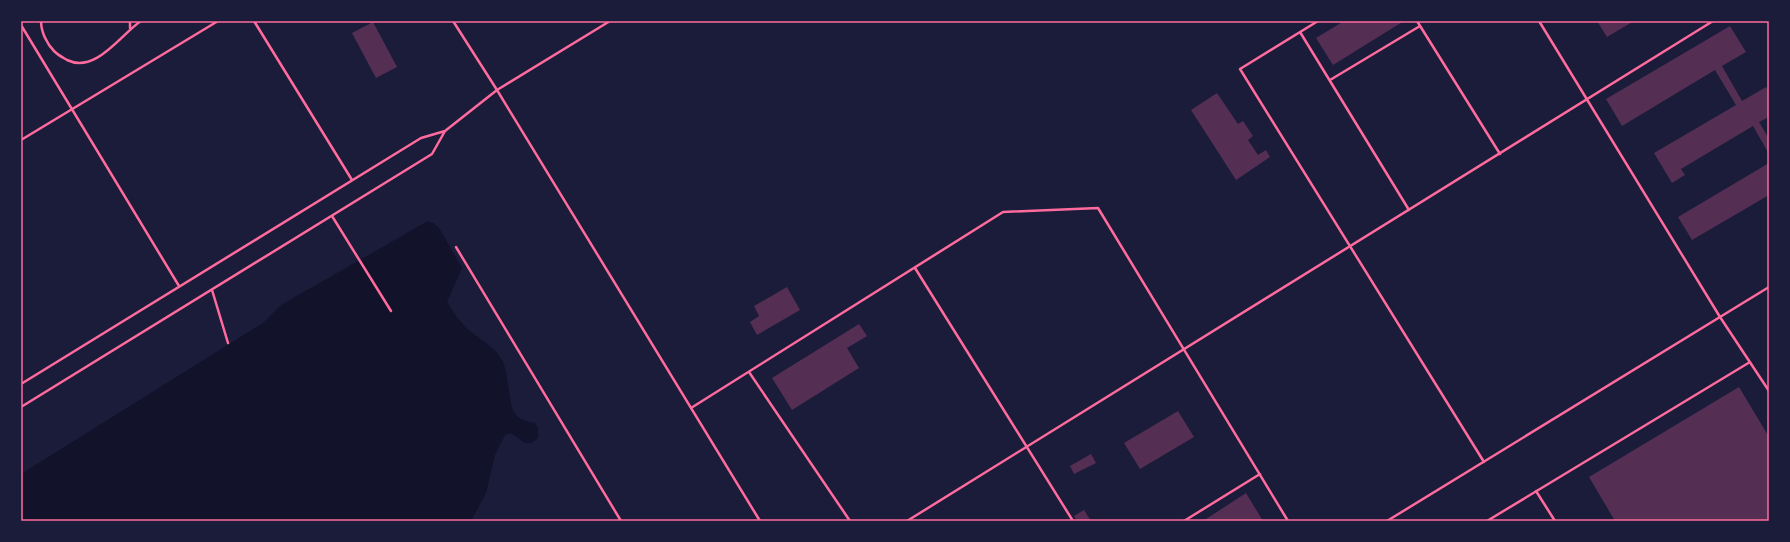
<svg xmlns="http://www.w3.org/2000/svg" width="1790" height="542" font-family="'PT Sans',sans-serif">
  <rect width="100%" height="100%" fill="#1b1b3a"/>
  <!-- water -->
  <path fill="#12122b" d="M428 221 435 224 439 228 462 268 447 302C452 310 457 318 463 324 475 338 495 345 503 362 509 376 509 409 516 415 520 420 529 422 535 423L538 428V438C522 454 518 428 505 435L495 455 486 493 471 521H21V474L263 323 281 305Z"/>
  <!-- building -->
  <path fill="#542f53" d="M1344 21H1404L1333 65 1316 38Z
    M1597 21H1634L1607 37Z
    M373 22 397 67 376 78 352 33Z
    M1730 26 1746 52 1722 66 1742 101 1766 87 1769 92V117L1759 122 1769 139V154L1753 126 1681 169 1685 175 1672 183 1654 153 1736 105 1715 70 1622 126 1606 99Z
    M1217 93 1238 124 1243 121 1253 136 1248 140 1258 155 1266 150 1270 157 1236 180 1191 110Z
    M1769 163V195L1692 240 1678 217Z
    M787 287 800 310 757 335 750 322 759 316 754 306Z
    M859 324 867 336 847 348 859 368 792 410 772 378Z
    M1739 387 1769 437V521H1615L1589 477Z
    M1178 411 1194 437 1140 469 1124 443Z
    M1091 454 1096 463 1074 474 1070 466Z
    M1246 493 1263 521H1203Z
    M1084 510 1091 521H1077L1074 516Z"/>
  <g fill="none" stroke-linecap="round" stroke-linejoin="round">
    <!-- path -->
    <path stroke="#ff6b9d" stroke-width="2.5" d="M41 21C41 32 47 44 54 51 58 55 62 57 67 60 96 74 121 34 141 21
      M130 21V28"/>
    <!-- service -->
    <path stroke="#ff6b9d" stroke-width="2.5" d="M254 21 352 180
      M453 21 497 90 760 521
      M1318 21 1240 69 1484 462
      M1417 21 1500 154
      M1539 21 1720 317 1769 391
      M21 25 179 286
      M1300 32 1409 210
      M1330 80 1420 26
      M21 140 218 21
      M332 216 391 311
      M456 247 621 521
      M915 268 1073 521
      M212 290 228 343
      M749 372 850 521
      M21 384 421 138 445 131
      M21 407 432 154 445 131 497 90 610 21
      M691 408 1003 212 1098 208 1288 521
      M1536 491 1555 521
      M907 521 1713 21
      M1184 521 1260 474
      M1387 521 1769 287
      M1487 521 1750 362"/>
  </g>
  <!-- border -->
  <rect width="1790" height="542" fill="none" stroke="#1b1b3a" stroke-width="44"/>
  <rect x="22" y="22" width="1746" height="498" fill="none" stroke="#ff6b9d" stroke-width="1.5"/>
</svg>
